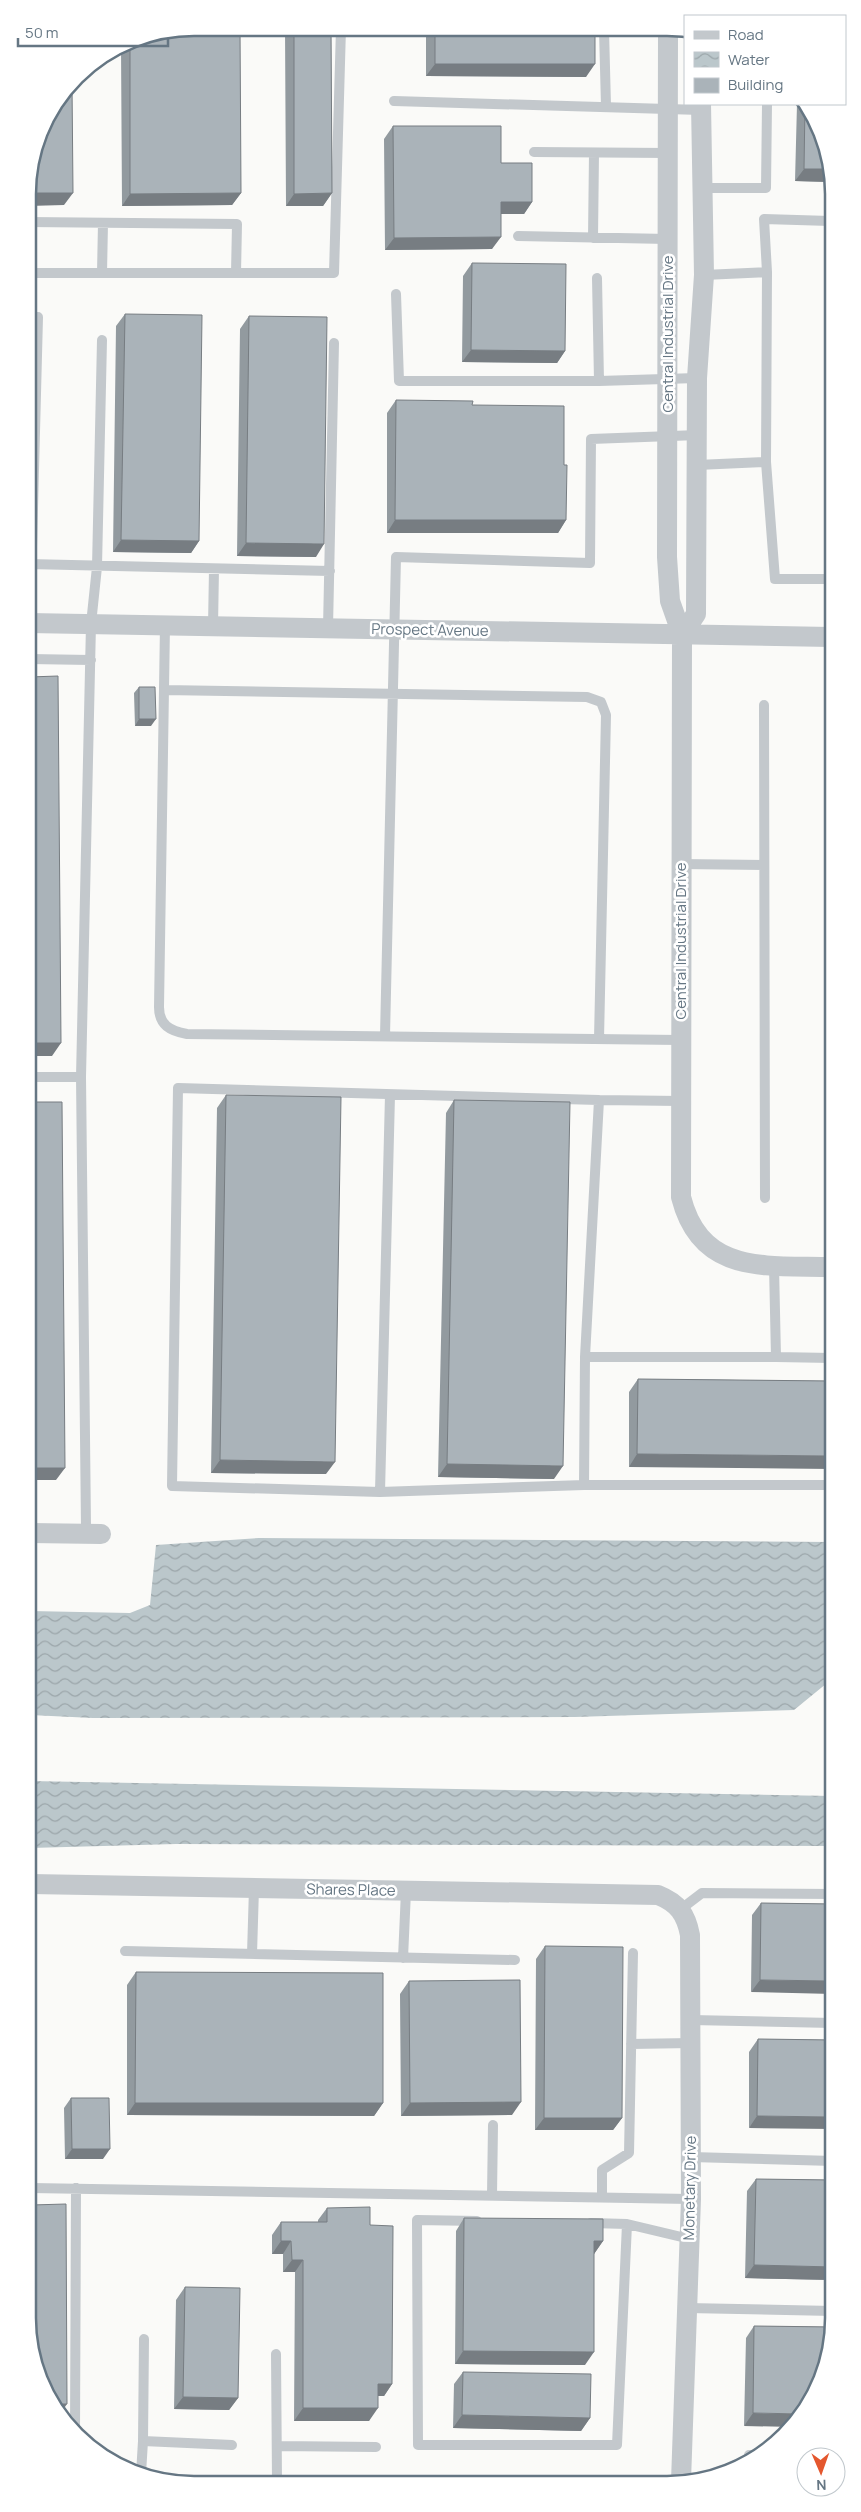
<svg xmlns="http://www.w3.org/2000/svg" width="861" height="2512" font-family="Manrope,sans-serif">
  <defs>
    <pattern id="water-waves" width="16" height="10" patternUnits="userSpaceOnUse" patternTransform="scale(1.25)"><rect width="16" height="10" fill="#bbc7cb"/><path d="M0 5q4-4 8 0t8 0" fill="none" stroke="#9ca6aa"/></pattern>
  </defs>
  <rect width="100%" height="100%" fill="#fafaf8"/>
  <!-- water -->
  <path fill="url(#water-waves)" d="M259 1538 832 1542V1679L794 1710 575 1717 93 1718 30 1715V1611L130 1613 150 1605 156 1545Z
    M30 1781 832 1796 833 1846 176 1844 30 1848Z"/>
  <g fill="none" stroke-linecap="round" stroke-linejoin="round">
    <!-- service -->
    <path stroke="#c3c8cc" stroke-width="10" d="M604 30 606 106
      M394 101 701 110
      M534 152 668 153
      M703 188H766L767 104
      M28 222 237 224 236 273
      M518 236 668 239
      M593 238 594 153
      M28 273H334L341 28
      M102 273 103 223
      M704 275 767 272
      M597 278 599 381
      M396 294 399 381H599L697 378
      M28 317H38L30 623
      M766 462 767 272 764 219 830 221
      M697 465 766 462 775 579H831
      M28 564 330 571
      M165 625 159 1007C159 1025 170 1031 187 1034L680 1040
      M213 626 214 569
      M328 628 334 343
      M29 659 91 660
      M164 690 587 697 601 702 606 715 599 1039
      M764 705 765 1198
      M681 864 764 865
      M385 1036 396 557 590 563 591 439 698 435
      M29 1077H81L91 624 97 567 102 340
      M599 1100 178 1088 172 1486 380 1492 584 1485H832
      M774 1266 776 1357 832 1358
      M585 1357 599 1100 680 1101
      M584 1485 585 1357H776
      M380 1492 390 1095
      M80 1533 86 1527 81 1077
      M681 1909 702 1893 833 1894
      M125 1951 515 1960
      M252 1954 254 1888
      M403 1958 406 1891
      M691 2020 833 2023
      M631 2044 691 2043
      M691 2157 833 2161
      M31 2188 691 2199
      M492 2195 493 2125
      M602 2197V2170L629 2153 633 1953
      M477 2221 417 2220 418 2445H617L627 2224 690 2239
      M591 2223 627 2224
      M687 2308 833 2311
      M276 2354 277 2481
      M75 2434 76 2188
      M143 2441 144 2339
      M277 2446 376 2447
      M749 2455H759
      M141 2474 143 2441 232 2445"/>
    <!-- minor -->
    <path stroke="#c3c8cc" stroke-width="20" d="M668 31 667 557 670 601 682 635 681 1197C701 1276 767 1265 832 1267
      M28 623 831 637
      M682 635 696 614 697 378 704 275 701 104
      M30 1533 101 1534
      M30 1884 658 1895C678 1903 686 1914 690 1935L691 2199 681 2481"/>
  </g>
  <!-- wall -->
  <path fill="#929a9f" d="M285 28H331L332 193 323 206H286Z
    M426 29 595 30 586 77 426 76Z
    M131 40 241 193 232 205 122 206 121 46Z
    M797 104H806L830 161V182L795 181Z
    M393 126 501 163 532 202 524 214H501L492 249 385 250 384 139Z
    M472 263 565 351 557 363 462 362 463 276Z
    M125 314 199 541 191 553 113 552 116 326Z
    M249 316 316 557 237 556 240 329Z
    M830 346 831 567H824L825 354Z
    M396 400 472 405 564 465 566 520 558 533H387V413Z
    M139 687 151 726H135L134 693Z
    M226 1095 326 1474 211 1473 217 1108Z
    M454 1100 554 1479 438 1477 446 1113Z
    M638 1379 832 1381 629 1467V1392Z
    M761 1903 833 1904 751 1992 752 1915Z
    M545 1946 622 2118 613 2130H535L536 1959Z
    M136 1972 383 2103 374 2116 127 2115V1985Z
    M409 1981 512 2115 401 2116 400 1994Z
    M758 2039 833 2040 749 2128V2052Z
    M71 2098 103 2159H65L64 2108Z
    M756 2179 833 2180V2280L745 2278 747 2191Z
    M327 2208 370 2225 392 2384 384 2396H378L369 2421H294L295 2272H283V2254H272V2235L281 2222H318V2220Z
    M464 2218 603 2241 594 2254 585 2365 455 2364 456 2231Z
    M185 2287 238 2398 229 2410 174 2409 176 2300Z
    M754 2326 833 2327 744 2426 746 2338Z
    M463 2372 590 2418 581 2431 453 2428 454 2384Z"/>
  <!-- shaded-wall -->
  <path fill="#777d82" d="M435 64H595L586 77 426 76Z
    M804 169H830V182L795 181Z
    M28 193H73L64 205 28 206Z
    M241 193 232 205 122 206 130 194Z
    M332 193 323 206H286L294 194Z
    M501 202H532L524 214H492Z
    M501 237 492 249 385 250 394 238Z
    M471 350 565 351 557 363 462 362Z
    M395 520H566L558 533H387Z
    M121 540 199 541 191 553 113 552Z
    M246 543 324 544 316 557 237 556Z
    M831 558V567H824Z
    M139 719H156L151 726H135Z
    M29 1043H61L52 1056H29Z
    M637 1454 832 1456V1469L629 1467Z
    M220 1460 335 1462 326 1474 211 1473Z
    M447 1464 563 1466 554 1479 438 1477Z
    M30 1468H65L56 1480H30Z
    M760 1980 833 1981V1994L751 1992Z
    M521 2102 512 2115 401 2116 410 2103Z
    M135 2103H383L374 2116 127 2115Z
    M757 2116 833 2117V2129L749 2128Z
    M544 2118H622L613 2130H535Z
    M72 2149H110L103 2159H65Z
    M281 2241H291L283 2254H272Z
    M594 2241H603L594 2254Z
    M292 2260H303L295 2272H283Z
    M754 2265 833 2267V2280L745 2278Z
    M463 2351 594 2352 585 2365 455 2364Z
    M378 2384H392L384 2396H369Z
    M183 2397 238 2398 229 2410 174 2409Z
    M52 2404H67L60 2414Z
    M303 2408H378L369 2421H294Z
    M753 2413 801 2414 793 2427 744 2426Z
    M462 2415 590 2418 581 2431 453 2428Z"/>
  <!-- building -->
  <path fill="#aab3b9" stroke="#777d82" d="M194 28H240L241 193 130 194V41Z
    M294 28H331L332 193 294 194Z
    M435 29 595 30V64H435Z
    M72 84 73 193H28V183L45 120Z
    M805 104 811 111 830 161V169H804Z
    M393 126H501V163H532V202H501V237L394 238Z
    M472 263 566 264 565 351 471 350Z
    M125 314 202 315 199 541 121 540Z
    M249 316 327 317 324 544 246 543Z
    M396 400 473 401 472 405 564 406V465H567L566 520H395Z
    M58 676 61 1043H29V677Z
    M139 687H155L156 719H139Z
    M226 1095 341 1097 335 1462 220 1460Z
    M454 1100 570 1102 563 1466 447 1464Z
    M29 1102H62L65 1468H30Z
    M638 1379 832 1381V1456L637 1454Z
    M761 1903 833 1904V1981L760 1980Z
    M545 1946 623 1947 622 2118H544Z
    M136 1972 383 1973V2103H135Z
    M520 1980 521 2102 410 2103 409 1981Z
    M758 2039 833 2040V2117L757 2116Z
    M71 2098H109L110 2149H72Z
    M756 2179 833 2180V2267L754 2265Z
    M66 2204 67 2404H52L50 2401 31 2351V2205Z
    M370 2207V2225L393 2226 392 2384H378V2408H303V2260H292L291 2241H281V2222H327V2208Z
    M464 2218 603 2219V2241H594V2352L463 2351Z
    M185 2287 240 2288 238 2398 183 2397Z
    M754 2326 833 2327 821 2381 801 2414 753 2413Z
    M463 2372 591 2374 590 2418 462 2415Z"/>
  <g text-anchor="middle" stroke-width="5" stroke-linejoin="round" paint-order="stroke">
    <!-- street labels -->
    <g font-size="15" fill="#657683" stroke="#fff">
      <text transform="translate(668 334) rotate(-90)" y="5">Central Industrial Drive</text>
      <text transform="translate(430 630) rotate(1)" y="5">Prospect Avenue</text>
      <text transform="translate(681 941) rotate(-90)" y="5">Central Industrial Drive</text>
      <text transform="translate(351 1890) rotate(1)" y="5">Shares Place</text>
      <text transform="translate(690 2188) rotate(-89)" y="5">Monetary Drive</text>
    </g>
  </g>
  <!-- crop -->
  <path d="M0 0H861V2512H0ZM194 36H667A158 158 0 0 1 825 194V2318A158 158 0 0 1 667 2476H194A158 158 0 0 1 36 2318V194A158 158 0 0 1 194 36Z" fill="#fff" fill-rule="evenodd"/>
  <path fill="none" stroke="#657683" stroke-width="2.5" d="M194 36H667A158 158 0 0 1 825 194V2318A158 158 0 0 1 667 2476H194A158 158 0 0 1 36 2318V194A158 158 0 0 1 194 36Z"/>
  <!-- legend -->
  <rect x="684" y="15" width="162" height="90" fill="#ffffff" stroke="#c1c8cd"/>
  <rect x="694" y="31" width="25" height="8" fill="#c3c8cc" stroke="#c1c8cd"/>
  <text x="728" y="40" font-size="15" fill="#657683">Road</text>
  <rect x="694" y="52" width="25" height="15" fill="url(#water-waves)" stroke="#c1c8cd"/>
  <text x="728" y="65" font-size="15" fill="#657683">Water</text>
  <rect x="694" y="78" width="25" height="15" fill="#aab3b9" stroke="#c1c8cd"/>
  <text x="728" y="90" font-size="15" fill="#657683">Building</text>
  <!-- north arrow -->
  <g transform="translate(821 2472) rotate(178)"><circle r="24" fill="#ffffff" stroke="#c1c8cd"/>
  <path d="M0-4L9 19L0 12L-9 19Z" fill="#e4572e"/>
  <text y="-8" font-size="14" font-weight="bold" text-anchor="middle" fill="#657683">N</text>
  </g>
  <!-- scale -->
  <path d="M18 38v8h150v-8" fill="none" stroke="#657683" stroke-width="2.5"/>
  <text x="25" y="38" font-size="15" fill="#657683" stroke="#ffffff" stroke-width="4" paint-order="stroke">50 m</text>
</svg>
